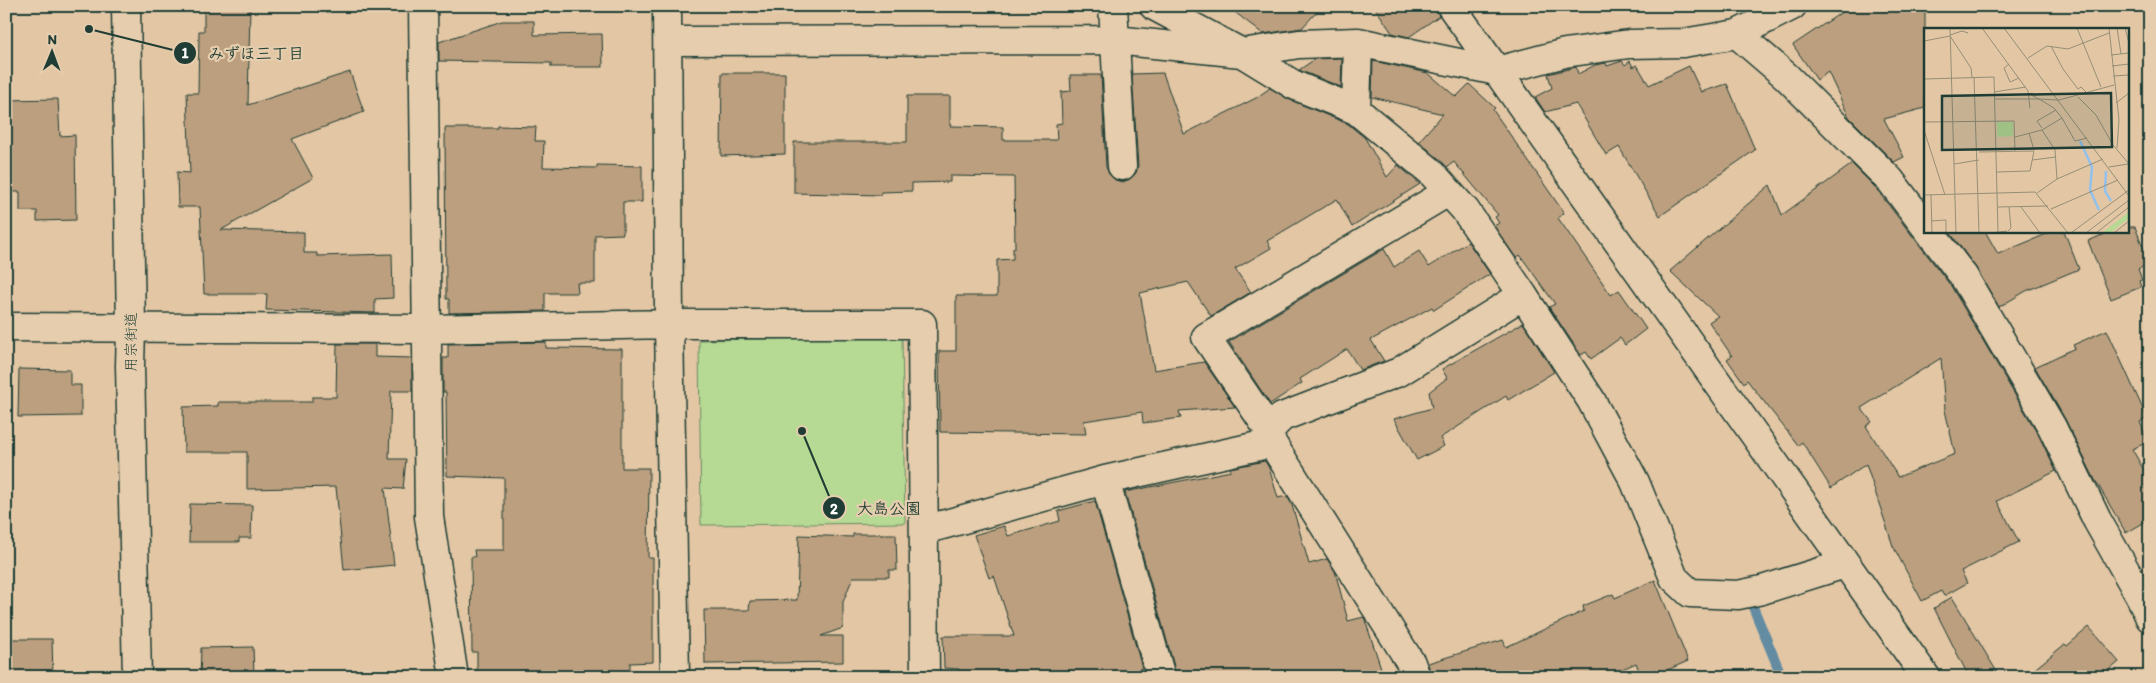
<svg xmlns="http://www.w3.org/2000/svg" width="2156" height="683" font-family="Itim,'Klee One',sans-serif">
  <rect width="100%" height="100%" fill="#e3c6a4"/>
  <filter id="ink" filterUnits="userSpaceOnUse"><feTurbulence type="fractalNoise" baseFrequency=".02" numOctaves="2"/><feDisplacementMap in="SourceGraphic" scale="10" xChannelSelector="R" yChannelSelector="G"/><feConvolveMatrix kernelMatrix="1 2 1 2 8 2 1 2 1" color-interpolation-filters="sRGB"/></filter>
  <g filter="url(#ink)">
    <!-- green -->
    <path fill="#b6d993" stroke="#6a8b64" d="M902 337 905 523 701 525 699 340Z"/>
    <g fill="none" stroke-linecap="round" stroke-linejoin="round">
      <!-- stream -->
      <path stroke="#638ca2" stroke-width="10" d="M1748 595 1782 677"/>
    </g>
    <!-- building -->
    <path fill="#bc9f7f" stroke="#1f3d34" fill-rule="evenodd" d="M204 6H250L248 105 350 72 364 112 292 139 313 178 221 230 304 232V253H317V256L392 254 393 298 375 299V313L266 310 267 294H204L200 207H178L177 172 190 173 187 93H198L199 31H204Z
      M1227 6H1322L1302 28 1263 34Z
      M1374 6H1436L1439 16 1409 37 1392 33Z
      M1851 6H1925V108L1884 119 1904 157 1894 162 1849 117 1828 72 1817 80 1793 45Z
      M502 21H534V35L602 34 603 67H551V63L439 61V42Z
      M1342 58 1341 87 1299 70 1315 59Z
      M1373 61 1428 73 1456 97 1469 84 1495 108 1493 110 1564 213 1558 218 1611 295 1619 290 1646 329 1625 345 1620 338 1591 359 1586 352 1581 355 1549 307 1555 304 1520 255 1516 258 1494 226 1499 223 1495 217 1498 215 1454 162 1447 167 1419 141 1443 114 1372 97Z
      M1622 61 1625 65 1630 61 1633 67 1637 65 1649 85 1689 66 1701 92 1727 84 1755 150 1660 216 1619 147 1606 155 1576 104 1545 112 1535 97 1552 88 1548 74 1576 67 1578 74 1595 65 1606 63 1607 66Z
      M722 73H785V154L721 156Z
      M1163 73 1184 134 1256 98 1270 88 1288 99 1348 124 1365 138 1387 177 1398 165 1420 184 1352 227 1337 199 1267 241 1271 248 1235 269 1251 292 1211 316 1188 282 1140 293 1154 370 1204 362 1235 407 1179 411 1181 418 1143 423 1142 412 1084 421 1086 434 940 432 939 351H956V296H997V260L1013 259V248H1015L1014 177 950 176V182L912 183V191L881 192V195L794 193V142H907V96H950V126L1003 127V140H1057L1056 124 1062 123 1061 92 1071 91 1070 75H1101L1106 167 1109 174 1115 180 1123 182 1130 179 1136 173 1138 166 1132 74Z
      M58 99 60 136 75 135 76 220 37 221V211H20V192H6V100Z
      M498 126 536 127 535 141H544L543 167 597 168V165L642 166V202H623V234L595 235V283H577L578 293H545V311L449 313V299H446L445 128H498Z
      M1852 164 1874 186 1951 286 2038 434 2056 471 1997 501 2019 542 1961 571 1967 583 1944 596 1941 591 1922 601 1893 546 1866 464 1831 488 1802 442 1798 445 1747 380 1744 383 1727 359 1732 356 1709 322 1718 316 1670 271 1770 185 1782 215ZM1941 358 1945 410 1955 454 1898 477 1866 426 1872 422 1861 408Z
      M2127 227H2135L2150 264 2138 269 2142 280 2139 281 2141 287 2111 299 2088 241 2112 231H2127Z
      M1949 231H1985L1998 254 2054 231H2064L2079 269 2026 291 1999 307 1976 268Z
      M1468 242 1490 274 1434 310 1432 307 1371 340 1384 361 1360 370 1347 349 1300 379 1302 383 1270 404 1229 342 1384 249 1394 267 1419 251 1429 267Z
      M1523 323 1554 372 1508 400 1506 396 1440 438 1444 446 1417 460 1394 419 1432 408 1429 392 1447 378 1442 369Z
      M2107 330 2147 418 2140 422 2148 442 2132 449 2150 481V519L2126 533 2094 478 2065 419 2035 367 2075 348 2073 345Z
      M546 342V348L622 349V468H649L648 558H653V662L630 663V677H477V652H472L471 557H475L474 550H504V478L447 476 446 392H443V358H448V344Z
      M337 344H375V357L412 358V391H391L389 459H406L403 489 385 488 394 565 344 570 336 487 247 489V452H184L183 407 218 406V402H312V397H336Z
      M19 369 70 370V385H81V416L18 417Z
      M1265 461 1269 468 1278 498 1287 496 1292 505 1309 564 1327 559 1335 571 1348 621 1364 617 1384 677H1174V666L1125 492 1231 471 1230 468Z
      M1095 501 1142 668 1116 677 958 675 959 669 944 668 943 636H1014L994 576 989 578 974 535 1004 526 1008 536 1060 521 1058 511Z
      M190 504 252 505 251 538H239V542H189Z
      M853 534H896L897 570H889V577H853L843 602V628L821 636H843V662L705 664 704 610H749L750 601 797 600 799 535 853 537Z
      M1655 580 1688 661 1658 674 1656 669 1641 676 1636 663 1604 677H1431L1428 663 1503 640 1506 647 1584 611 1583 606 1613 594 1615 598Z
      M1952 597 2000 677H1969L1934 608Z
      M2089 627 2119 662 2101 677H2025L2065 644 2067 646Z
      M6 639H52L53 677H6Z
      M253 647 254 677H200L201 648Z"/>
    <g fill="none" stroke-linecap="round" stroke-linejoin="round">
      <defs>
        <path id="street" d="M423 6 429 517 454 677
          M667 6 669 324 675 677
          M1113 6 1122 166
          M1154 6 1242 53 1299 44 1358 42 1497 71 1565 53 1629 44 1683 43 1737 34 1792 6
          M1737 34 1786 76 1890 180 1925 226
          M668 41 1115 40 1242 53 1294 85 1356 110 1430 171 1465 210 1523 295 1399 372 1282 417 1269 430 1272 443 1105 480 924 530
          M1356 110 1358 42
          M1929 231 1964 277 2052 427 2097 520 2141 598 2150 618
          M1523 295 1591 400 1635 482 1674 578 1690 593 1738 595 1762 590 1845 564
          M6 327 426 329 669 324H922L925 677
          M1269 430 1206 337 1448 192
          M1272 443 1411 663 1416 677
          M1105 480 1159 670 1158 677"/>
        <path id="secondary" d="M126 6 131 329 130 366 137 677
          M1451 6 1926 677"/>
      </defs>
      <!-- street casing -->
      <use href="#street" stroke="#1f3d34" stroke-width="31"/>
      <!-- secondary casing -->
      <use href="#secondary" stroke="#1f3d34" stroke-width="31"/>
      <!-- street -->
      <use href="#street" stroke="#e5cdad" stroke-width="28"/>
      <!-- secondary -->
      <use href="#secondary" stroke="#e5cdad" stroke-width="28"/>
    </g>
  </g>
  <g text-anchor="middle" stroke-width="4.5" stroke-linejoin="round" paint-order="stroke">
    <!-- street labels -->
    <g font-size="15" fill="#1f3d34" stroke="#e5cdad">
      <text transform="translate(131 342) rotate(-90)" y="5">用宗街道</text>
    </g>
  </g>
  <!-- overview -->
  <g transform="translate(1924 28)">
    <rect width="205" height="205" fill="#e3c6a4"/>
    <path d="M73 94H89V108L73 109ZM205 184V190L186 205H178Z" fill="#b6d993"/>
    <path fill="none" stroke="#91c1ec" stroke-width="2.5" d="M156 113 168 139 166 162 175 182M182 143 181 163 187 173"/>
    <path fill="none" stroke="#958f77" stroke-width="1" d="M26 0 32 205M58 0 104 63 106 80M80 0 205 168M153 0 177 59M185 0 195 92 193 120M193 0 197 26M201 0 205 15M26 7 38 3 44 5M0 13 26 8 47 40 48 49M127 18 139 41 154 61 157 59 162 64M187 27 205 25M104 30 123 18 144 21 185 5M85 36 80 40 86 54 95 50M188 38 205 36M189 48 205 47M50 49 55 205M0 51 70 49 74 205M70 64 102 59M105 66 115 71 135 72 190 57M154 69 172 87 189 117 205 136M70 71H115L130 80 138 90 118 102 91 109M192 75 205 65M138 90 151 113 163 110M0 94 90 93 91 123M118 100 113 93 132 82M0 102 21 167M118 102 131 122 133 151M105 105 110 122M55 124 110 123 106 143 72 144M108 132 132 129M30 136 55 132M185 139 204 136M113 165 133 151 179 131M0 167 111 164 144 205M7 167 8 205M74 179 124 178M97 179 116 205M127 181 194 152M7 193 22 192V205M84 203 87 200 85 179M67 205 83 203M147 205 205 162M162 205 205 172M172 205 205 179M190 205 205 193"/>
    <path fill="#1f3d34" fill-opacity="0.15" stroke="#1f3d34" stroke-width="2.5" d="M187 65 188 119 18 122V68Z"/>
    <rect width="205" height="205" fill="none" stroke="#1f3d34" stroke-width="2.5"/>
  </g>
  <!-- callouts -->
  <path fill="none" stroke="#1f3d34" stroke-width="2" d="M89 29L185 53M802 431L834 508"/>
  <g fill="#1f3d34" stroke="#e5cdad" stroke-width="2">
    <circle cx="89" cy="29" r="5"/>
    <circle cx="802" cy="431" r="5"/>
    <circle cx="185" cy="53" r="12"/>
    <circle cx="834" cy="508" r="12"/>
  </g>
  <g font-size="15" text-anchor="middle" font-weight="bold" fill="#fff">
    <text x="185" y="58">1</text>
    <text x="834" y="514">2</text>
  </g>
  <g font-size="16" text-anchor="middle" font-weight="bold" fill="#1f3d34" stroke="#e5cdad" stroke-width="4.5" stroke-linejoin="round" paint-order="stroke">
    <text x="256" y="59">みずほ三丁目</text>
    <text x="889" y="514">大島公園</text>
  </g>
  <!-- margin -->
  <rect width="2156" height="683" fill="none" stroke="#e5cdad" stroke-width="25"/>
  <rect x="12" y="12" width="2131" height="658" fill="none" stroke="#1f3d34" stroke-width="2" filter="url(#ink)"/>
  <!-- north arrow -->
  <g transform="translate(52 52) rotate(1)" stroke="#e5cdad" stroke-width="4" paint-order="stroke">
  <path d="M0-4L9 19L0 12L-9 19Z" fill="#1f3d34"/>
  <text y="-8" font-size="14" font-weight="bold" text-anchor="middle" fill="#1f3d34">N</text>
  </g>
</svg>
